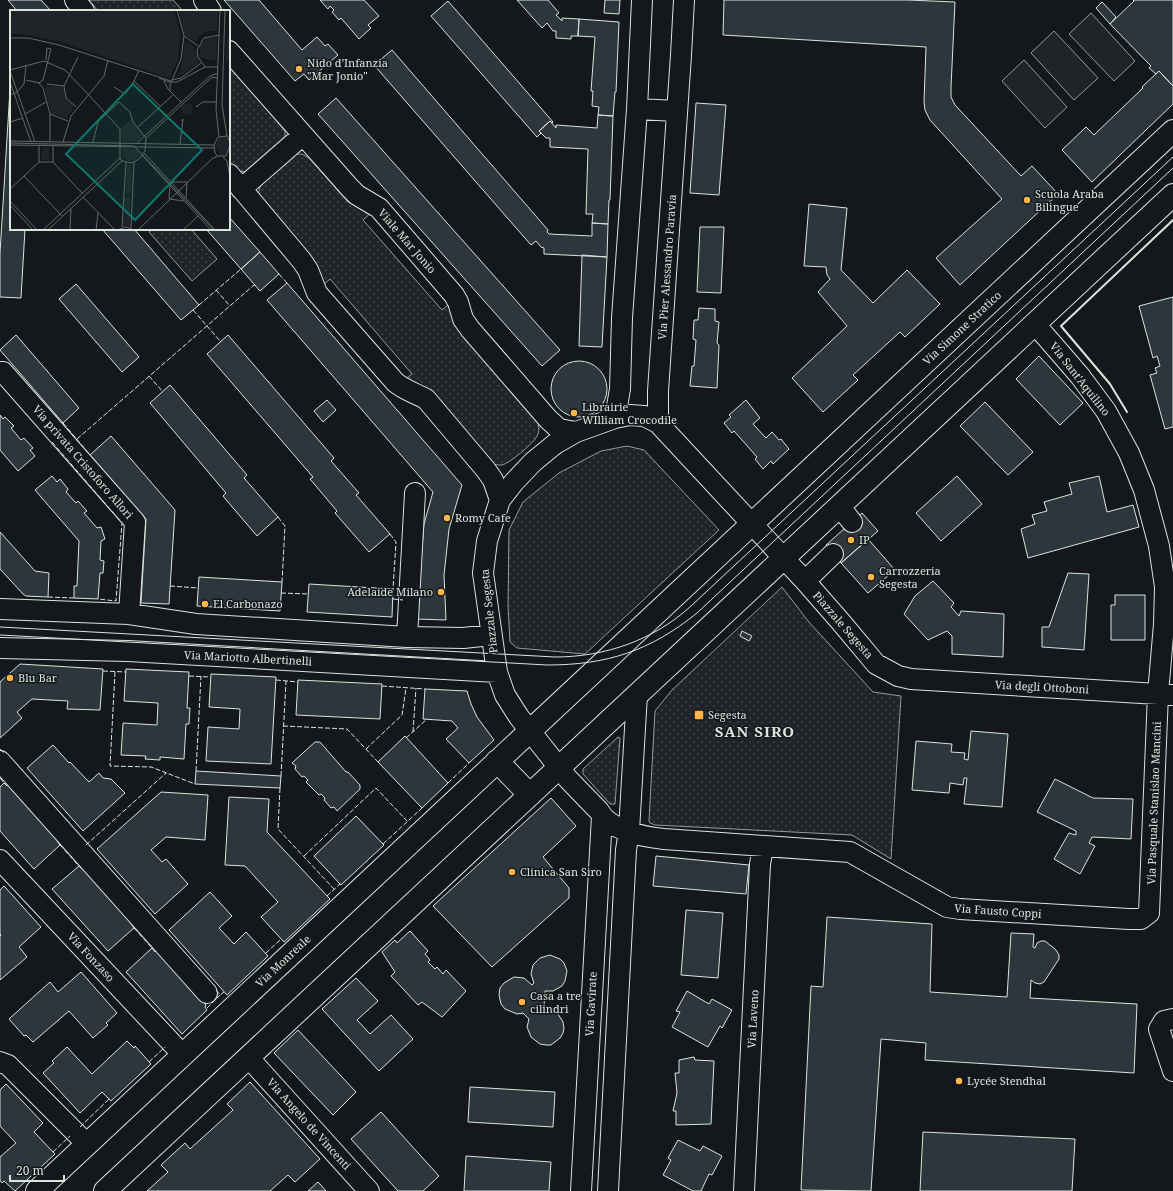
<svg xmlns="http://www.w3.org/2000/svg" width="1173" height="1191" font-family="'Noto Serif',serif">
  <defs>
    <pattern id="grass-dots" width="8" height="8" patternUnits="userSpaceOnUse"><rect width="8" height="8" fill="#202428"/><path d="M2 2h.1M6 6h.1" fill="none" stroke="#404447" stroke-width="1.8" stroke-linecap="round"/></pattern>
  </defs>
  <rect width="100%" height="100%" fill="#14181c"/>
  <!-- grass -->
  <path fill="url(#grass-dots)" stroke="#939e99" d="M89 0H173L183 11H98Z
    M229 65 285 131V140L247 172 238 171 229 163Z
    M297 154H302L309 158 348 202 372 212 363 220 442 310 452 302 537 420C539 425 540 431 537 436 534 443 510 463 502 465 499 465 496 465 493 464L402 382 412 374 330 279 320 288 314 261 261 200C258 194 258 189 262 184Z
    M153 229H191L217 259 192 281 149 232Z
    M627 446 644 450 719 530 585 654 517 648 510 642 508 606 509 530 523 502 559 473 601 451Z
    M782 587 808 621 873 692 901 696 891 859 852 835 655 825 650 823 649 821 655 711 672 690Z
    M618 737 620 738 615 804H610L583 774V769Z"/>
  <!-- pitch -->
  <path fill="#202428" stroke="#939e99" d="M1091 13 1135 61 1114 81 1069 34Z
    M1054 31 1098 78 1074 100 1031 53Z
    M1024 60 1067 107 1045 128 1002 81Z"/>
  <!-- building -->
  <path fill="#2c363c" stroke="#d8e6dc" d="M8 0H41L51 11H17Z
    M224 0H259L302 50 317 37 325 46 328 44 338 55 309 80 304 74 295 81Z
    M320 0H364L379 16 368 25 371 28 359 39 341 18 339 20 332 12 334 10 330 6 328 9Z
    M517 0H548L559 13 556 15 562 21V18L579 19 578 36H571V39L556 38V31H553L547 23 542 28Z
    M605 0H620L619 14 604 13Z
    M724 0H908L955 2 951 87V97L955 105 1021 176 1032 166 1058 194 960 285 936 258 1002 199 930 120 925 110 924 102 926 47 723 35Z
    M1133 0H1173V86L1159 71 1156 74 1149 68 1151 66 1110 24 1134 1Z
    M448 1 553 122 552 123 550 121 539 131 541 133 537 137 431 16Z
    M1102 2 1116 17 1110 24 1096 8Z
    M579 19 619 22 616 92H615L613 116 598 115 599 107 592 106 593 91H591L595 37 578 36Z
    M392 50 548 230 547 232 549 234 592 236V223L608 224 607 257 544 254V248L541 247 536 241 531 245 374 65Z
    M1159 71 1173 86V104L1092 182 1062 150 1086 127 1094 135 1143 88 1142 87Z
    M11 73V229H25L21 298 0 297V253Z
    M336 98 560 350 542 366 318 114Z
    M696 103 726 105 719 195 690 193Z
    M598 115 613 116 610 200H609L608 224 592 223 593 214H586L588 149 550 147V138H546L539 131 550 121 556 128V125L597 128Z
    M809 204 847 208 841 270 873 303 907 270 940 304 905 337 900 332 853 375 858 380 823 412 792 378 847 326 818 292 830 279 827 275 826 267 804 266Z
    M229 217 260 252 241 269 206 229H229Z
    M700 227H724L721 293 697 292Z
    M102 229H134L199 305 181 320Z
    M260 252 279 274 260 291 241 269Z
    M582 255 607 257 602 347 579 346Z
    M287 283 462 485 449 529 444 575 446 620 416 619 424 524 433 492 267 300Z
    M76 284 139 357 122 372 59 299Z
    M1173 297V427L1165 429 1150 375 1157 373 1155 368 1160 366 1157 356 1153 358 1139 306Z
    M699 308 715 309V321L719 322 717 343 719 345 717 388 690 386 692 366H694L696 340 693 339 694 320H698Z
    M16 335 79 408 63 423 0 350Z
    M228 335 334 458 331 461 359 493 356 495 390 534 369 552 335 513 337 511 310 479 313 477 207 354Z
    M1039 356 1083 403 1060 425 1016 379Z
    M551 389a28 28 0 1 1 56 0a28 28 0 1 1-56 0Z
    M170 385 247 475 244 478 278 517 257 536 223 496 226 493 150 403Z
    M327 400 336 410 323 422 314 411Z
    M746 400 760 418 753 424 766 438 772 432 779 440 781 439 789 449 773 464 771 461 763 469 755 459 757 457 734 431 732 433 724 423 731 417 729 415Z
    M985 402 1033 452 1008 475 960 426Z
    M0 415 3 419 5 417 14 426 11 428 21 440 24 438 33 448 30 450 35 456 18 471 0 450Z
    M111 436 175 510 169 604 141 603 146 519 90 455Z
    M52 476 57 482 60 479 68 489 66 492 76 503 78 501 87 511 84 513 97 528 101 527 105 539 101 541 100 560 104 561 103 573H100L98 599 74 598V586H77L79 541 35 490Z
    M957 476 982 504 941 541 916 513Z
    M1099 476 1107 512 1133 505 1139 527 1028 558 1021 529 1035 524 1032 515 1047 511 1044 502 1072 494 1069 483Z
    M862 513 878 531 841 563 826 545Z
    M0 532 35 571 49 573 48 597 26 596 23 594 0 569Z
    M868 539 895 570 868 593 841 563Z
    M1068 573 1089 574 1084 650 1042 647V627H1049Z
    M199 577 282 582 280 611 197 606Z
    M933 581 954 603 951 607 959 616 961 611 1004 614 1003 657 952 654V636L947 631 928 640 904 614 915 596Z
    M309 584 393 589 392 617 307 612Z
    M1115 595H1145V640H1111V605H1115Z
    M742 631 752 636 749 641 740 636Z
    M20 664 103 669 100 710 67 709 68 701 32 699 17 712 22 718 0 738V682Z
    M126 669 189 672 187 708H190L189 724H186L184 759 160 757V760L145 759 146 756 121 755 123 723 157 725 158 703 124 701Z
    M211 674 276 677 271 764 206 761 208 727 239 729 240 709 209 707Z
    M298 680 382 684 380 719 296 715Z
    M425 689 467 691 471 704 477 717 494 740 469 763 446 739 458 728 452 721 423 719Z
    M971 731 1008 734 1002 807 964 804 967 778H964L963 785 950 783 949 793 912 790 916 741 952 744 951 752 965 753 964 759 968 760Z
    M405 736 448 783 422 808 378 762Z
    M315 742H320L346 772H348L360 785V789L337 811 334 807 331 808 324 800 325 798 321 794 319 795 306 782 308 780 304 776 302 777 295 769 296 766 292 763Z
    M53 745 69 763 70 762 89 782 99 773 103 778 111 779 125 793 83 831 27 768Z
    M196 771 281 776 280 788 195 784Z
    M1055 779 1093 798 1133 799 1131 839 1092 837 1089 843 1095 846 1080 874 1054 859 1069 833 1076 835V831L1037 812Z
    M4 783 7 786 9 785 58 840 57 841 60 845 34 869 0 831V787Z
    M161 792 208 795 205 840 166 837 151 850 162 862 166 859 188 884 155 914 97 849Z
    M229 797 269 799 267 832 330 899 284 942 261 917 278 902 245 866 225 865Z
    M551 798 576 826 543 857 569 888V898L492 967 433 906Z
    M356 816 384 845 341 885 314 856Z
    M656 856 749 865 746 894 653 886Z
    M79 866 82 869 83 868 132 923 131 924 134 928 108 951 52 889Z
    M4 886 41 927 19 947 27 957 0 980V936L1 935 0 934V890Z
    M210 892 232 916 219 928 234 944 246 932 268 956 227 995 169 930Z
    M686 910 723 913 718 978 681 975Z
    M827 917 932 924 930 992 1007 997 1011 933 1034 934 1033 947 1035 948 1037 943 1041 941H1045L1056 950 1059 955V959L1044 982 1040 984 1035 983 1031 980 1030 998 1137 1004 1134 1073 925 1060 926 1043 881 1039 871 1191 801 1190 811 986 823 987Z
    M410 931 428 951 425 954 430 960 428 962 435 969 437 967 443 974 446 970 466 991 442 1017 422 1002 418 1005 391 976 395 972 382 952 395 940 397 943Z
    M152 948 155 952 157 950 206 1005 205 1007 207 1010 182 1034 126 972Z
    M550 955 560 959 564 963 567 971 565 981 562 986 553 991H545L544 1008 553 1011 558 1014 563 1022 564 1028 563 1033 560 1038 551 1045H546L540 1044 531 1037 527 1027 529 1019 523 1013 517 1014 505 1009 501 1004 499 995 500 988 504 983 514 977 524 978 532 985 534 983 531 974 533 965 540 958Z
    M81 972 117 1013 106 1023 108 1025 93 1038 69 1011 33 1042 26 1035 24 1036 9 1019 50 982 58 992Z
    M356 978 378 1001 357 1020 370 1034 391 1015 413 1039 379 1071 322 1009Z
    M687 991 709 1004 712 999 732 1010 722 1028 720 1026 708 1047 672 1027 680 1012 676 1011Z
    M298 1030 356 1092 333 1115 274 1053Z
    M127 1041 134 1048 135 1046 151 1064 111 1101 102 1092 80 1113 43 1073 54 1063 52 1061 67 1047 92 1074Z
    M694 1057 695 1060 714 1061 711 1124 676 1125V1111H673L677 1093 675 1073H679V1060Z
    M250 1082 320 1159 295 1182 288 1175 270 1191H147L168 1172 161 1165 185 1143 190 1149 233 1110 227 1104Z
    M6 1084 43 1123 34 1132 55 1154 15 1191 4 1181 2 1183 0 1180V1157L16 1143 0 1126V1090Z
    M470 1087 555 1092 553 1127 468 1122Z
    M381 1112 439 1176 423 1191H398L351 1139Z
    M923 1132 1075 1139 1072 1191H920Z
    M678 1140 700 1151 703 1146 722 1156 712 1175 709 1174 701 1191H693L663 1175 671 1160 668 1158Z
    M466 1156 551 1162 549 1191H464Z
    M318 1182 326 1191H308Z"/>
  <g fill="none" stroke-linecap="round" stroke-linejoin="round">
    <!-- minor-tunnel -->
    <path stroke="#313739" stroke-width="20" stroke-dasharray="20 10" stroke-linecap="butt" d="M833 554 858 531 852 522"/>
    <defs>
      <path id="minor" d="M75 0 84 11
        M204 0 211 11
        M229 51 350 188 357 195 379 208 454 295 458 302 463 319 470 329 548 419 559 429 576 432
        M637 109 677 111
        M229 174 302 261 308 270 317 293 395 382C404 390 415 393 426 399L486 470 493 480 500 500
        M241 189 303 135
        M1035 324 1080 376 1106 411 1129 453 1144 490 1159 546 1165 587 1164 624 1158 694 1149 913 1141 919H1129L960 909 947 907 850 852 664 839C644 837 609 830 599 811L568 779 519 717 505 695 497 672 483 573 487 541 500 500 514 482 533 462 555 444 576 432 615 418 630 415 644 416 658 423 805 581 840 621 876 664 898 676 911 679 1158 694 1173 695
        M0 372H3L135 522 129 614
        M615 418 620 389 622 318 637 109 642 0
        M658 423V391L681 55 684 0
        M839 506 852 522
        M805 581 833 554
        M0 609 129 614 196 624 407 637 463 638 491 635
        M407 637 415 493
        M0 648 128 651 497 672
        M0 761 207 993
        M0 860 183 1055
        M1173 1019 1164 1021 1159 1029 1173 1071
        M248 1057 369 1191
        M0 1062 8 1065 87 1144
        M581 1191 602 816
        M608 1191 626 850 629 831 637 694
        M744 1191 760 864 763 847"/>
      <path id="major" d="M497 761 530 795
        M37 1191 1173 131
        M105 1191 1173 195"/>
    </defs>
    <!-- minor casing -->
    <use href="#minor" stroke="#d8e6dc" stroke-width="22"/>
    <!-- major casing -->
    <use href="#major" stroke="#d8e6dc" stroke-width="24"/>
    <!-- minor -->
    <use href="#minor" stroke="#14181c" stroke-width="20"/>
    <!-- major -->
    <use href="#major" stroke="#14181c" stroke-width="22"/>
    <!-- tram -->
    <path stroke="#d8e6dc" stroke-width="1" d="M0 627 555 657C605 657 654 640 691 606L1173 157
      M0 635 547 665C607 665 650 651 697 613L1173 168"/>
    <!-- fence -->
    <path stroke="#d8e6dc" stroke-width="1" stroke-dasharray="5 2" stroke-linecap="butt" d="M279 274 287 283
      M216 290 230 306
      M199 305 241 269
      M193 310 221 342
      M149 376 163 392
      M63 423 90 455
      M77 439 254 285 256 286
      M52 442 122 523 116 601 98 599
      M278 517 285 526 282 582
      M390 534 396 542 393 589
      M170 586 198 588
      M281 593 308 594
      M48 597 74 598
      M393 599 403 600
      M103 671 126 672
      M115 672 110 766 151 767 195 784
      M189 676 210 677
      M276 680 298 682
      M382 686 425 689
      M283 726 347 729 378 762
      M413 732 416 688
      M406 738 427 719
      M0 749 4 753
      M366 749 402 715 406 688
      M196 771 201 676
      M281 776 286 681
      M0 778 4 783
      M448 783 469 763
      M280 788 278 829 334 889
      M383 844 422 808
      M60 845 79 866
      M86 845 166 773
      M304 856 376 788 407 821
      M327 896 340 884
      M134 928 152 948
      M266 953 281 939
      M216 990 220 995 224 992
      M207 1008 220 995
      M149 1062 165 1047
      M80 1127 109 1099
      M53 1152 70 1136"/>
    <!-- wall -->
    <path stroke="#d8e6dc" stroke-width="2" d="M1127 412 1110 384 1061 326 1173 220"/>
  </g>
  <!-- markers -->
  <g fill="#ffb74d" stroke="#14181c" stroke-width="1.5">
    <circle cx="299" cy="69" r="4"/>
    <circle cx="1027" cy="200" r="4"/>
    <circle cx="574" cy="413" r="4"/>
    <circle cx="447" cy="518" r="4"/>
    <circle cx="851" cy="540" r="4"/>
    <circle cx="871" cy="577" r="4"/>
    <circle cx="441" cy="592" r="4"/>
    <circle cx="205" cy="604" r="4"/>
    <circle cx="10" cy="678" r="4"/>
    <rect x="694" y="710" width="10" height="10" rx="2"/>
    <circle cx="512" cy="872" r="4"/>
    <circle cx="522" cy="1002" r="4"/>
    <circle cx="959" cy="1081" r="4"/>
  </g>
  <g text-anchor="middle" stroke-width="3" stroke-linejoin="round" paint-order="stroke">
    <!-- poi labels -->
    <g font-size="11" fill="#d8e6dc" stroke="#14181c" text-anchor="start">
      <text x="307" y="67">Nido d'Infanzia<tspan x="307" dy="13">"Mar Jonio"</tspan></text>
      <text x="1035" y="198">Scuola Araba<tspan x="1035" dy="13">Bilingue</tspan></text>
      <text x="582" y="411">Librairie<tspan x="582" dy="13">WIlliam Crocodile</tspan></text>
      <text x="455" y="522">Romy Cafe</text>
      <text x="859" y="544">IP</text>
      <text x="879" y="575">Carrozzeria<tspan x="879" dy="13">Segesta</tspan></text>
      <text x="433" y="596" text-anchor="end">Adelaide Milano</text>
      <text x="213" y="608">El Carbonazo</text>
      <text x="18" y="682">Blu Bar</text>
      <text x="708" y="719">Segesta</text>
      <text x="520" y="876">Clinica San Siro</text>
      <text x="530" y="1000">Casa a tre<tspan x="530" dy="13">cilindri</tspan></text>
      <text x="967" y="1085">Lycée Stendhal</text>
    </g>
    <!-- street labels -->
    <g font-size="11" fill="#d8e6dc" stroke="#14181c">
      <text transform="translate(407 241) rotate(49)" y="4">Viale Mar Jonio</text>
      <text transform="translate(667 267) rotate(-86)" y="4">Via Pier Alessandro Paravia</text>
      <text transform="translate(962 328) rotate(-43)" y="4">Via Simone Stratico</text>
      <text transform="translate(1080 379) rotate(52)" y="4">Via Sant'Aquilino</text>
      <text transform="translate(83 462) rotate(49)" y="4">Via privata Cristoforo Allori</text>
      <text transform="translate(489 611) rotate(-96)" y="4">Piazzale Segesta</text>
      <text transform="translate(843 625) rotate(49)" y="4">Piazzale Segesta</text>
      <text transform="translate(248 658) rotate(3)" y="4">Via Mariotto Albertinelli</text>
      <text transform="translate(1042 687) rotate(3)" y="4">Via degli Ottoboni</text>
      <text transform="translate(1154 803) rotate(-88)" y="4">Via Pasquale Stanislao Mancini</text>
      <text transform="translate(998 911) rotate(4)" y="4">Via Fausto Coppi</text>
      <text transform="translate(91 957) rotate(47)" y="4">Via Fonzaso</text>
      <text transform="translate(283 961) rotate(-43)" y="4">Via Monreale</text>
      <text transform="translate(591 1004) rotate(-87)" y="4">Via Gavirate</text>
      <text transform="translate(753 1019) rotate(-87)" y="4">Via Laveno</text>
      <text transform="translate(309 1124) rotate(48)" y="4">Via Angelo de Vincenti</text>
    </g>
    <!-- district labels -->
    <g font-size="15" font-weight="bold" letter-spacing="1" fill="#d8e6dc" stroke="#14181c">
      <text x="755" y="737">SAN SIRO</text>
    </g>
  </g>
  <!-- overview -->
  <g transform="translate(10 10)">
    <rect width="220" height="220" fill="#14181c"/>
    <path d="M207 27 206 51 190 48V35L198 28ZM217 28H220V51H216ZM175 31 184 37 189 53 167 67 171 59ZM171.5 99a5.5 5.5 0 1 1 11 0a5.5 5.5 0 1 1-11 0ZM121 109 133 125 127 131H112L111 118ZM215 126 219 131 218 141 214 145H210L205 136 210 127ZM33 138H39V151L31 149ZM113 138 128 139 131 144 125 150 119 151 113 147ZM121 154 122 175 121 183 116 184 117 155ZM120 186V217H113L115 187Z" fill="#202428"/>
    <path d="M38 76 53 77 56 90 64 96 57 108 41 103 35 79Z" fill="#202428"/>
    <path d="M0 0H164L170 23 168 51 159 68 48 31 13 24H0ZM169 0H208L207 21H198L189 26 186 32 182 30 174 24Z" fill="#202428"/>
    <path fill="none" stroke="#626a69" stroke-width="1" d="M215 0 212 95 217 126M174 26 188 36M0 28H18L49 35 161 71M208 57H195L188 47 187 40 194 28 209 25M0 60 34 51 55 60 77 83 95 103 96 104 110 119V148L112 151 122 153 129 149 135 141 136 128 123 112 120 102 109 92 96 104 88 112 83 132M0 61 25 132M149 68 159 72H167L195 57M16 70 29 73M162 70 171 68 191 53M124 71 150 96M124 71 129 60M154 71 158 79 172 93M0 72 21 132M29 73 33 78 40 104V132M29 73 33 70 41 39 37 38 36 50M37 74 54 76M104 77 115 84 124 71M160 81V75L171 49 174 26 167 0M0 85 7 82 14 74 16 55M188 95 186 97 193 92H206M66 97 56 88 54 76 68 47M15 104 36 92M40 104 58 111M0 112 13 108M128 117 164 84M209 126 206 100 210 0M136 128 202 67 207 68M0 131 204 135M53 132 61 106 94 66 98 50M220 132 217 126 208 127 204 135 205 143 208 146H216L220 135M0 133 124 136 204 220M127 133 200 66 208 63M170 134 173 109 172 111M0 135 204 138M134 143 205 220M132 145 201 220M213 147 217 151 220 167M29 152V136M29 152H43M43 152 72 183M43 152V136M14 166 52 206M0 179 29 152M73 187 105 220M176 188 177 173M159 189 160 175 163 172H177M159 189 174 191M0 191 27 220M0 195 23 220M112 217 116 152M121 218 124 152M33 220 110 148M38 220 112 151M60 220 61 199M86 220 88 203M107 220 116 217 124 220M128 220 203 148 208 146M173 220 188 206"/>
    <path fill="#0f766e" fill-opacity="0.15" stroke="#0f766e" stroke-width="2" d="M123 74 192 140 125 210 56 144Z"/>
    <rect width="220" height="220" fill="none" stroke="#d8e6dc" stroke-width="2"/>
  </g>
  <!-- scale -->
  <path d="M10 1175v6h54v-6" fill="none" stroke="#d8e6dc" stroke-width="2"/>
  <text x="16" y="1175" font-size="12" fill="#d8e6dc" stroke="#14181c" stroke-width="3" paint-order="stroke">20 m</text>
</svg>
